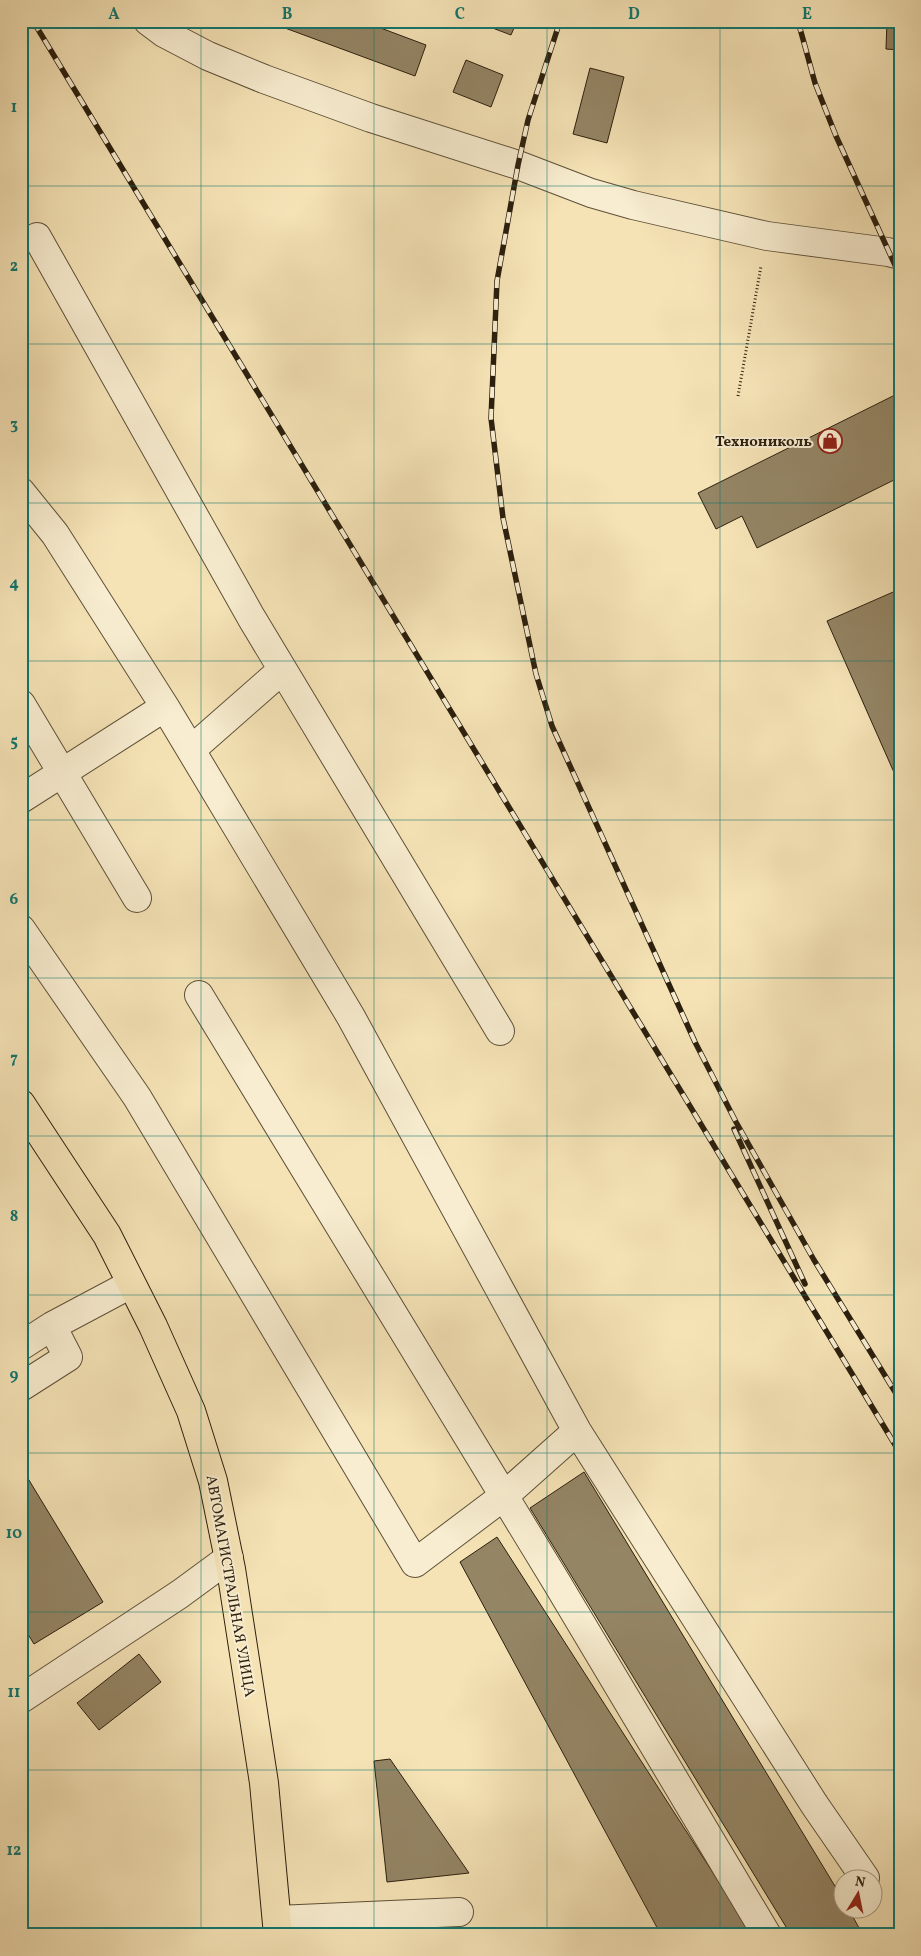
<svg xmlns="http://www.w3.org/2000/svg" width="921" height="1956" font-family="Vollkorn,serif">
  <rect width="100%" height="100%" fill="#f5e3b6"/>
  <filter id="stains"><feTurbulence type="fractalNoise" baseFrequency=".004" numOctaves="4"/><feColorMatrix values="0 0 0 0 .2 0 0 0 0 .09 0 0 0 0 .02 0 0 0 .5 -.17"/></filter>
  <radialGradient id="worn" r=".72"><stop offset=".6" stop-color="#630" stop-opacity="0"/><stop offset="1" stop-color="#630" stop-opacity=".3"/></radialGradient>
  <!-- building -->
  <path fill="#948565" stroke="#2b1f0e" d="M266 21H362L426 45 415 76Z
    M474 21H517L511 35Z
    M887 21H900V50L886 49Z
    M466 60 503 75 491 107 453 92Z
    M590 68 624 77 607 143 573 134Z
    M899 393 900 477 757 548 742 516 716 529 698 493Z
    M900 589V786L827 621Z
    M21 1467 103 1602 34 1644 21 1623Z
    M584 1472 844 1901V1908H848L863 1935H791L530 1508Z
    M497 1537 753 1935H661L460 1562Z
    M139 1654 161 1682 99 1730 77 1703Z
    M390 1759 469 1873 387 1882 374 1761Z"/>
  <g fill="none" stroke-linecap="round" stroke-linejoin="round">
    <defs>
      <path id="minor" d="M148 21 164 33 208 56 264 79 371 118 518 165 591 193 633 205 767 236 888 252 900 255
        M37 237 251 617 500 1031
        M21 492 55 534 165 707 351 1017 577 1431 814 1804 865 1878
        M21 704 137 898
        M191 750 282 670
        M21 799 165 707
        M21 929 137 1097 415 1563 504 1496 577 1431
        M199 995 557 1583 767 1935
        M21 1346 52 1326
        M21 1387 68 1357 52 1326 131 1284
        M21 1699 180 1594 229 1558
        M277 1920 459 1912"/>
      <path id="major" d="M21 1104 107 1235 153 1326 191 1411 213 1481 231 1569 264 1783 278 1935"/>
    </defs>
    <!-- minor casing -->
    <use href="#minor" stroke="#5e5038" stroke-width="30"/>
    <!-- major casing -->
    <use href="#major" stroke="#2b1f0e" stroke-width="30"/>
    <!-- path -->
    <path stroke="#2b1f0e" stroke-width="3" stroke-dasharray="1 2.5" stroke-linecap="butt" d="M738 396 761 266"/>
    <!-- minor -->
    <use href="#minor" stroke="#f8edd0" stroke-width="28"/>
    <!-- major -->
    <use href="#major" stroke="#f5e3b6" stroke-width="28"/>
    <defs>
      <path id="rail" d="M33 21 900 1453
        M560 21 528 120 518 165 497 281 491 418 503 518 536 674 552 726 695 1042 736 1122 814 1260 900 1400
        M798 21 815 83 836 136 900 276
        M734 1129 805 1284"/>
    </defs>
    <!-- rail casing -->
    <use href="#rail" stroke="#2b1f0e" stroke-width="5.5"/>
    <!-- rail -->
    <use href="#rail" stroke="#f8edd0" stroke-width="4" stroke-dasharray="11" stroke-linecap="butt"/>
  </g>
  <!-- grid -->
  <path fill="none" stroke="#0f766e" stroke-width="1" stroke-opacity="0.55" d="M201 21V1935M374 21V1935M547 21V1935M720 21V1935M21 186H900M21 344H900M21 503H900M21 661H900M21 820H900M21 978H900M21 1136H900M21 1295H900M21 1453H900M21 1612H900M21 1770H900"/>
  <!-- icons -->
  <defs>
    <symbol id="shop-ring" viewBox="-11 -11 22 22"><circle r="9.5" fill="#f8edd0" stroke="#8f2418" stroke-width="1.5"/><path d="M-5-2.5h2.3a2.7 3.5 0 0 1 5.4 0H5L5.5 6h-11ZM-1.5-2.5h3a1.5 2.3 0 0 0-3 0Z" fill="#8f2418"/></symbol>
  </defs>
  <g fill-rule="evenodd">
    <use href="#shop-ring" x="816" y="427" width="28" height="28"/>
  </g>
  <g text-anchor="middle" stroke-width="4" stroke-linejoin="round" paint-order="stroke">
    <!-- poi labels -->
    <g font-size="15" font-weight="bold" fill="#2b1f0e" stroke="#f8edd0" text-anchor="end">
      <text x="812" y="446">Технониколь</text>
    </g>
    <!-- street labels -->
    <g font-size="15" fill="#2b1f0e" stroke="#f8edd0">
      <text transform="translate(231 1586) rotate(80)" y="5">АВТОМАГИСТРАЛЬНАЯ УЛИЦА</text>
    </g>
  </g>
  <!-- margin -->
  <rect width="921" height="1956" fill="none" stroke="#f5e3b6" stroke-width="55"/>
  <!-- north arrow -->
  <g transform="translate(858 1894) rotate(10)"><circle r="24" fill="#f8edd0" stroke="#a69b82"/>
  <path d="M0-4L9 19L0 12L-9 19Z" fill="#8f2418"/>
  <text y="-8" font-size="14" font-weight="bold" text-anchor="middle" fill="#2b1f0e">N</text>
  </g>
  <rect x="28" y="28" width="866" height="1900" fill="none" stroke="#0f766e" stroke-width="2"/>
  <g font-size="16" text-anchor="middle" font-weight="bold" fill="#0f766e">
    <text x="114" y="19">A</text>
    <text x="287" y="19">B</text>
    <text x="460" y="19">C</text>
    <text x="634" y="19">D</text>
    <text x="807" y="19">E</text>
    <text x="14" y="112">1</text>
    <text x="14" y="271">2</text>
    <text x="14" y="429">3</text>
    <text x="14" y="588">4</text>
    <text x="14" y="746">5</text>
    <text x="14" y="904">6</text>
    <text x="14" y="1063">7</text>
    <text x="14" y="1221">8</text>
    <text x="14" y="1380">9</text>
    <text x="14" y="1538">10</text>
    <text x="14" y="1697">11</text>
    <text x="14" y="1855">12</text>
  </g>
  <rect width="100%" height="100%" filter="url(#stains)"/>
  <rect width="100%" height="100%" fill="url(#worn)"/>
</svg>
